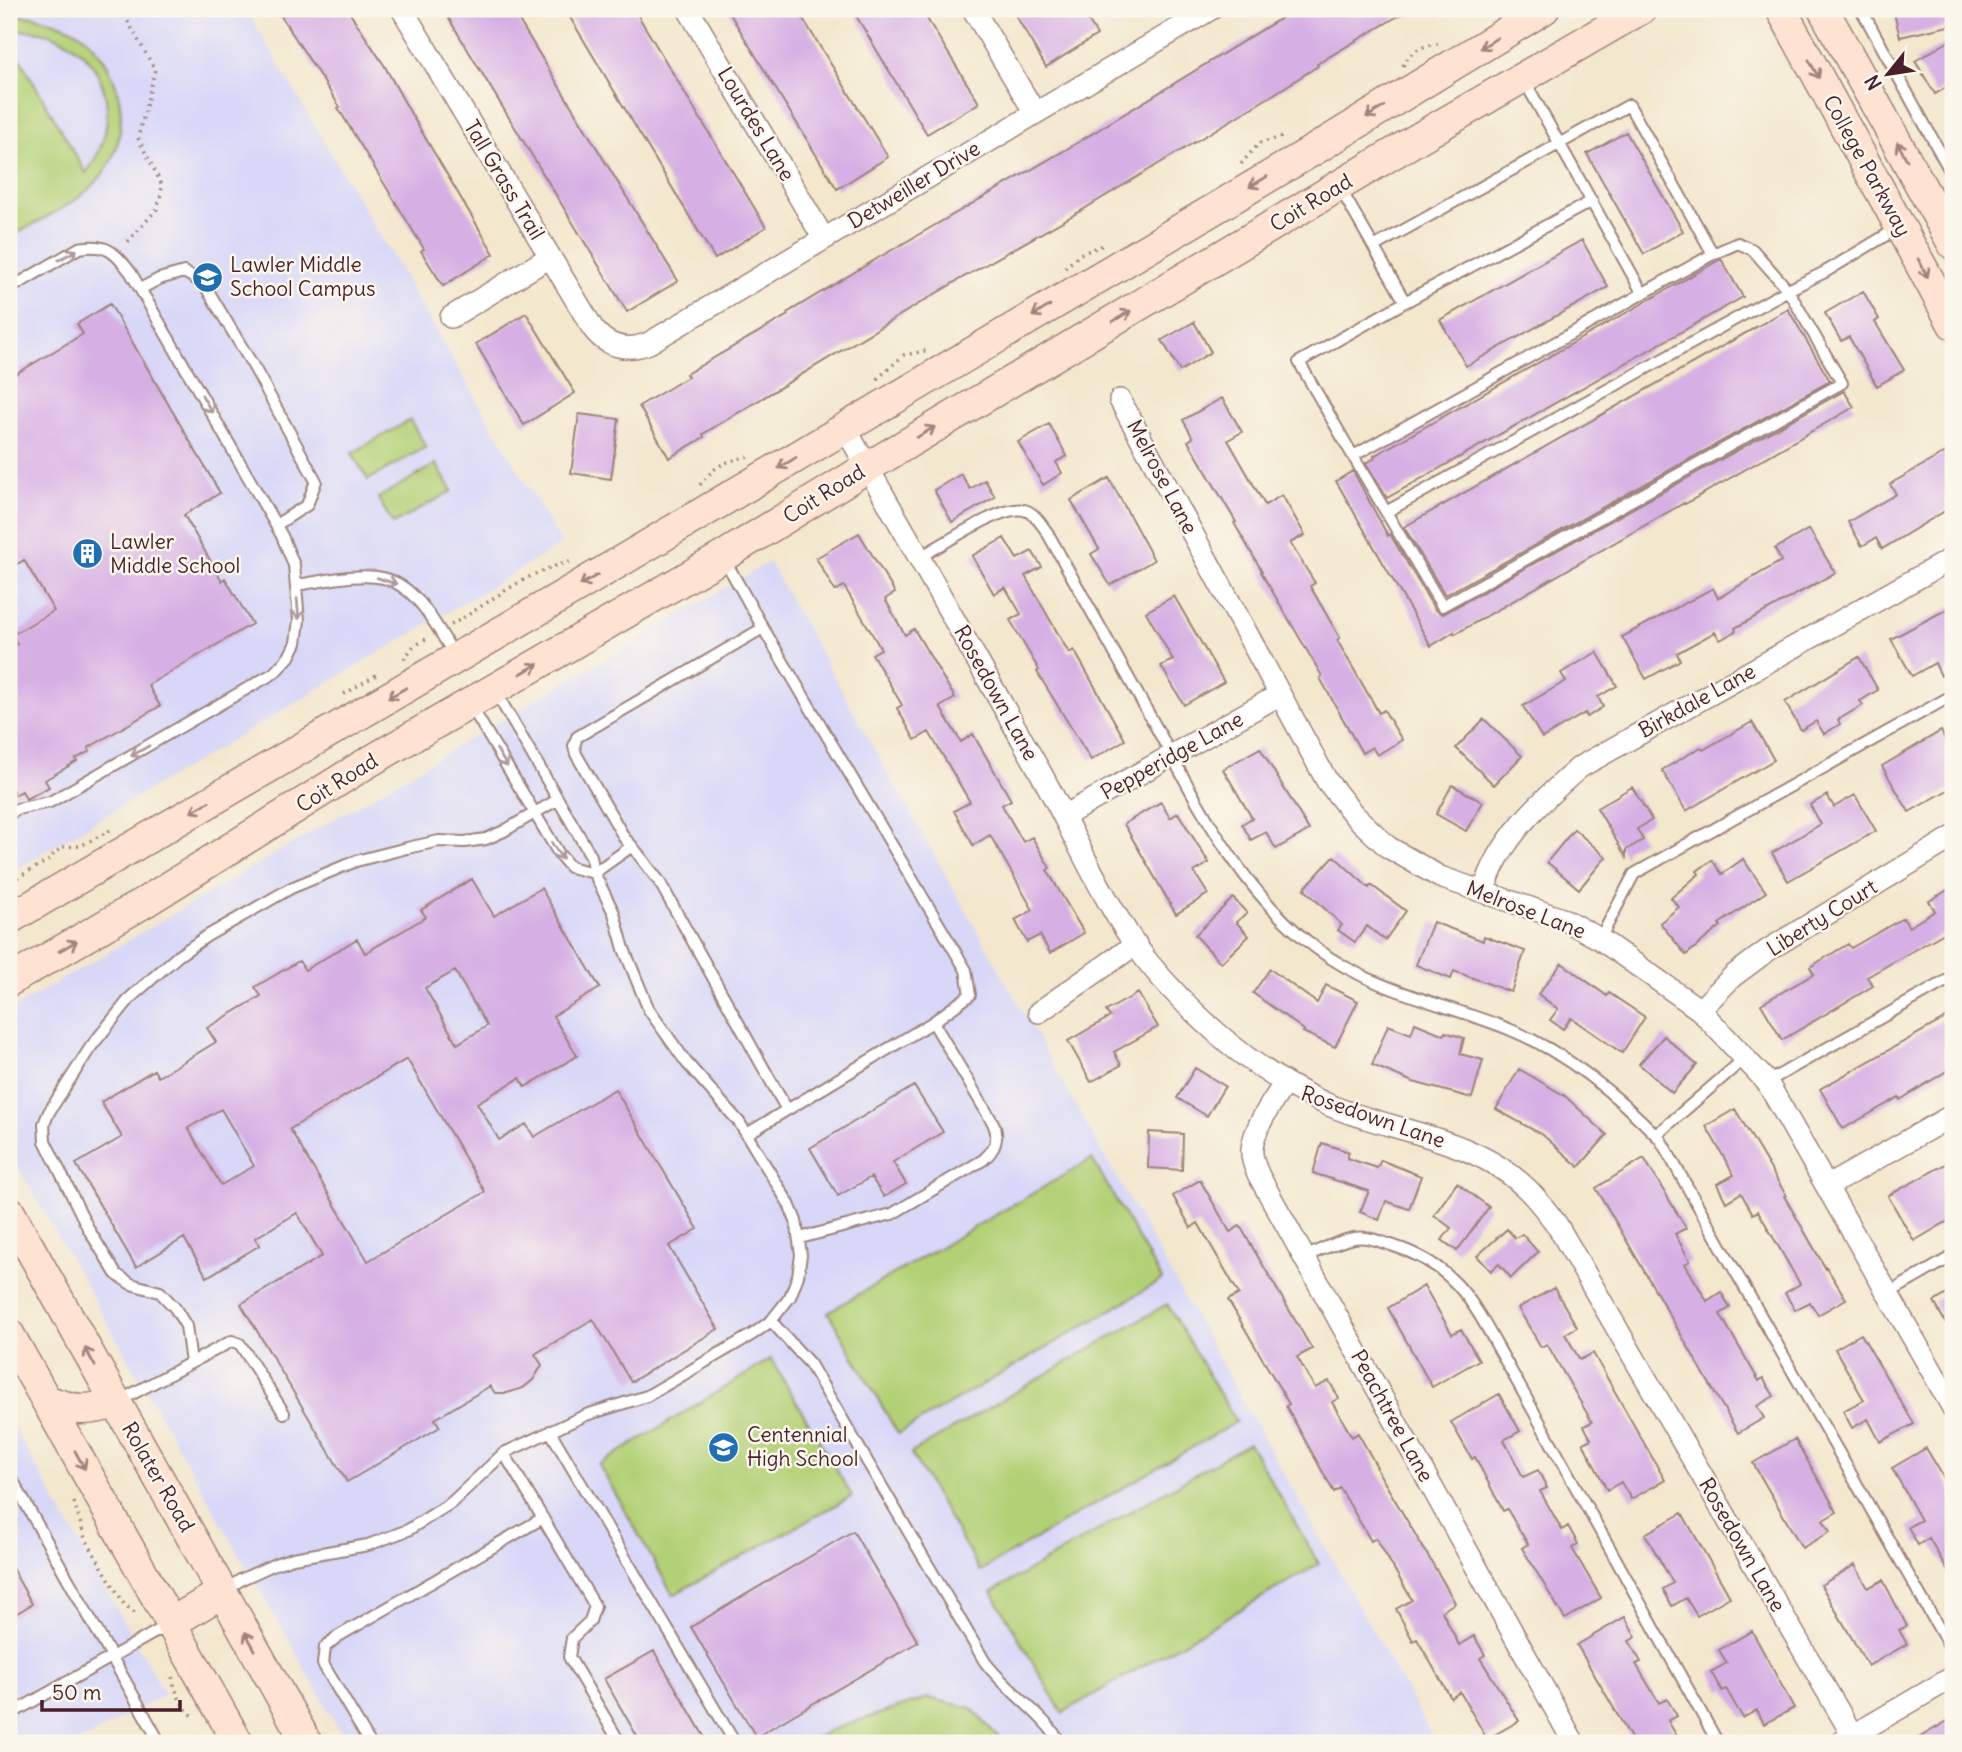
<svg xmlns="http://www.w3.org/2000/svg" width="1962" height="1752" font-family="Delius,sans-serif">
  <rect width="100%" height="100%" fill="#fbf7ec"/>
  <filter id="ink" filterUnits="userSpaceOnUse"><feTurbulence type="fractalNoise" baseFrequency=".0143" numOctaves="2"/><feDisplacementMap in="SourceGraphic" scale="14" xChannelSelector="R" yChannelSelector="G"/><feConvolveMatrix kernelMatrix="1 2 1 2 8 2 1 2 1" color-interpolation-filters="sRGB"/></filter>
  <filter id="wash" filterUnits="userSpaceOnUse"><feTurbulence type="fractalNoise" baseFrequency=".00686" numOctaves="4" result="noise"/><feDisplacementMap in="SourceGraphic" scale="28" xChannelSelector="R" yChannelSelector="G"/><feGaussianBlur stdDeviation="1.57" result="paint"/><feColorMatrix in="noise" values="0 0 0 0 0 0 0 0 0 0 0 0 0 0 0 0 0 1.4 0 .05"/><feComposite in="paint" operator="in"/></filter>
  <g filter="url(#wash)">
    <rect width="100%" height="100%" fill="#f3e7cd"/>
    <!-- built -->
    <path fill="#d8d7f8" d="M9 9H246L562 544 9 873Z
      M769 562 1436 1743H347L9 1151V1011Z
      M9 1419 165 1694 78 1743H9Z"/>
    <!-- green -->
    <path fill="#b2d076" stroke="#7e7850" stroke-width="2" d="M32 16C53 21 74 26 90 42 127 79 133 144 95 183 72 207 37 221 9 238V40L86 173C121 129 113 60 57 37 41 30 25 30 9 31V17Z
      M410 420 426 447 368 480 352 453Z
      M436 464 452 491 393 524 378 498Z
      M1092 1159 1162 1280 898 1434 828 1312Z
      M1167 1304 1236 1422 980 1571 911 1453Z
      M771 1359 852 1496 673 1595 599 1465Z
      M1249 1443 1319 1564 1062 1713 992 1592Z
      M927 1698 971 1708 1004 1743H813L811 1741 828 1731Z"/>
    <g id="blocks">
      <!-- building -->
      <path fill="#d6b0e4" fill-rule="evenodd" d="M293 9H347L384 65 410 112 494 254 443 286 421 251 424 249 338 108 340 107 281 16Z
        M443 9H512L678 281 627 312Z
        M565 9H634L766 227 715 259Z
        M727 9H797L888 157 837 189Z
        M852 9H921L979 103 927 134Z
        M1012 9H1081L1097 35 1046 67Z
        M1296 9H1410L1317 64 1318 66 1271 96 1084 209 955 282 703 434 704 437 669 458 639 406 688 377 686 374 788 315 787 313 878 258 1067 149Z
        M1893 9H1951L1953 25 1900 37Z
        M1953 39V83L1935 94 1915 61Z
        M1626 132 1683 231 1644 254 1587 154Z
        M1582 240 1608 287 1466 366 1440 320Z
        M1721 259 1743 297 1387 498 1366 463 1375 458 1374 456Z
        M1863 291 1879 319 1875 322 1904 370 1877 386 1849 337 1841 341 1825 313Z
        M110 304 220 493 184 515 222 581 225 578 252 624 148 685 160 706 88 748 90 751 76 759 77 761 45 780 49 787 26 799 22 791 15 795 9 784V649L17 644 12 635 54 611 24 560 9 569V378L83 334 77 324Z
        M1788 309 1830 381 1445 595 1404 527Z
        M526 313 575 393 524 425 476 344Z
        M1194 322 1211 352 1180 371 1162 340Z
        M1844 391 1854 407 1685 504 1684 503 1455 634 1454 632 1431 646 1336 481 1353 471 1388 536 1390 534 1435 610 1443 614Z
        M1222 398 1242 432 1228 440 1265 505 1282 495 1305 535 1290 543 1315 583 1310 586 1340 638 1337 640 1379 713 1384 710 1402 740 1377 755 1372 747 1362 753 1320 678 1322 676 1261 572 1262 571 1234 523 1236 522 1188 441 1193 438 1183 420Z
        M579 414 619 419 611 479 571 473Z
        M1049 424 1067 456 1056 462 1062 473 1043 485 1018 442Z
        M1953 448V506L1882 549 1876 538 1862 546 1848 522 1896 494 1890 484Z
        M961 474 970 489 985 480 995 497 952 522 934 490Z
        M1109 478 1154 560 1110 585 1091 554 1099 549 1071 500Z
        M1809 529 1835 573 1735 628 1736 631 1720 640 1715 632 1677 653 1680 660 1646 679 1622 637 1713 588 1718 598 1781 561 1775 549Z
        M859 533 895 593 885 599 905 635 914 629 955 698 940 707 961 742 973 734 1011 800 1002 805 1023 842 1032 837 1050 868 1047 870 1084 933 1050 953 1040 935 1027 942 1015 920 1033 910 990 835 973 845 954 811 970 802 929 732 915 740 897 708 902 705 872 654 881 649 844 586 835 591 816 558Z
        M1004 538 1017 559 1032 551 1042 567 1025 576 1069 653 1074 650 1125 740 1091 760 1037 672 1039 670 1010 620 1021 614 1005 587 994 594 972 556Z
        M1174 596 1224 682 1184 705 1161 666 1173 660 1146 612Z
        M1953 606V670L1941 676 1935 663 1912 676 1891 639Z
        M1597 652 1617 686 1598 697 1603 707 1587 717 1585 713 1542 738 1523 706 1566 681 1561 673Z
        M1859 657 1878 690 1860 701 1863 705 1838 720 1840 724 1824 734 1816 721 1801 730 1785 702Z
        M1484 719 1522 756 1494 785 1456 748Z
        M1752 722 1774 760 1686 811 1662 770 1701 747 1703 750Z
        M1941 731 1945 739 1953 734V787L1909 812 1882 766Z
        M1260 748 1309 830 1276 849 1266 832 1251 840 1242 824 1252 818 1223 769Z
        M1452 785 1483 802 1466 831 1436 814Z
        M1632 787 1652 820 1637 829 1643 840 1626 850V857L1597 808Z
        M1827 795 1834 807 1855 795 1876 831 1788 881 1772 853 1821 824 1810 805Z
        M1161 802 1170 818 1178 813 1209 863 1194 872 1208 894 1176 914 1124 824Z
        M1574 829 1606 857 1579 889 1547 862Z
        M1334 856 1369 888 1371 885 1406 911 1385 940 1367 926 1355 942 1338 930 1342 925 1304 889Z
        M1743 859 1766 892 1719 924 1721 926 1686 955 1660 923 1679 907 1671 898 1699 874 1697 871 1712 860 1722 874Z
        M472 879 494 916 541 888 600 988 553 1016 577 1056 525 1087 520 1078 477 1103 499 1140 526 1124 534 1137 615 1089 698 1229 669 1246 718 1329 631 1382 593 1319 535 1354 542 1365 533 1380 523 1388 507 1393H495L490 1386 435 1419 440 1427 347 1482 241 1304 322 1256 297 1213 255 1238 260 1245 207 1277 184 1238 136 1267 76 1164 122 1137 101 1102 154 1070 158 1077 216 1042 207 1028 261 996 255 987 299 961 305 970 357 939 365 953 426 917 421 910ZM455 971 487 1026 457 1044 425 988ZM407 1059 485 1192 368 1261 290 1129ZM221 1109 254 1166 221 1185 188 1128Z
        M1953 887V928L1867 977 1873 986 1782 1040 1761 1004 1814 974 1810 967 1848 944 1851 948 1903 918 1909 927 1935 911 1929 901Z
        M1233 898 1247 913 1236 922 1249 936 1221 963 1195 935Z
        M1433 922 1483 941 1484 936 1525 951 1511 992 1454 971 1451 979 1416 965Z
        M1562 963 1607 996 1609 993 1645 1017 1622 1053 1571 1018 1563 1029 1550 1020 1558 1009 1538 994Z
        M1270 969 1317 1003 1326 985 1358 1001 1335 1047 1303 1032 1304 1030 1253 993Z
        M1138 993 1158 1027 1114 1052 1121 1065 1091 1082 1068 1041 1110 1017 1106 1011Z
        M1953 1014V1067L1900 1100 1899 1097 1843 1129 1820 1089Z
        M1415 1023 1444 1035 1445 1032 1464 1038 1460 1054 1483 1060 1472 1098 1413 1082 1372 1065 1388 1025 1411 1034Z
        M1664 1036 1697 1065 1672 1093 1639 1064Z
        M1195 1068 1225 1086 1207 1116 1177 1098Z
        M1519 1069 1565 1096 1607 1135 1579 1167 1544 1136 1496 1109Z
        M914 1086 943 1132 893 1162 906 1184 884 1197 871 1177 838 1196 810 1148Z
        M1735 1109 1786 1195 1784 1196 1826 1269 1827 1268 1846 1299 1818 1315 1810 1302 1795 1310 1785 1293 1800 1284 1758 1211 1753 1214 1741 1193 1726 1202 1717 1184 1734 1175 1706 1126Z
        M1149 1132 1183 1134 1182 1170 1148 1168Z
        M1322 1143 1349 1152 1347 1158 1377 1168 1381 1160 1421 1176 1409 1209 1386 1201 1379 1220 1360 1212 1369 1191 1313 1173Z
        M1644 1158 1686 1228 1675 1234 1690 1261 1685 1264 1707 1301 1721 1292 1730 1308 1720 1314 1759 1381 1763 1378 1774 1396 1757 1406 1764 1418 1738 1433 1596 1188Z
        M1953 1160V1218L1914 1241 1888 1196Z
        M1200 1180 1230 1232 1240 1226 1312 1349 1297 1357 1315 1388 1329 1381 1339 1398 1332 1402 1352 1437 1358 1433 1377 1467 1376 1468 1444 1583 1455 1603 1442 1611 1459 1645 1474 1636 1485 1655 1480 1658 1519 1721 1487 1739 1460 1692 1451 1698 1417 1639 1413 1641 1396 1609 1412 1600 1376 1538 1371 1541 1340 1488 1334 1492 1286 1406 1289 1404 1228 1300 1239 1294 1198 1223 1191 1228 1173 1196Z
        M1457 1183 1489 1207 1457 1251 1442 1240 1451 1228 1434 1215Z
        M1507 1229 1515 1238 1522 1234 1538 1252 1511 1278 1499 1264 1491 1271 1477 1256Z
        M1424 1286 1452 1334 1461 1329 1479 1360 1432 1387 1388 1308Z
        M1554 1288 1577 1327 1565 1334 1580 1360 1593 1353 1665 1480 1631 1499 1621 1482 1607 1490 1583 1443 1591 1439 1584 1426 1592 1422 1547 1344 1541 1347 1518 1308Z
        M1953 1290V1336L1934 1302Z
        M1861 1334 1914 1424 1880 1442 1868 1419 1852 1428 1843 1411 1864 1400 1835 1349Z
        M1499 1394 1520 1431 1504 1440 1523 1477 1538 1470 1547 1488 1540 1491 1562 1530 1568 1526 1578 1544 1572 1548 1601 1598 1565 1619 1522 1548 1528 1544 1507 1509 1503 1511 1475 1457 1472 1459 1451 1422Z
        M1795 1439 1837 1512 1823 1520 1830 1532 1802 1548 1753 1463Z
        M1926 1448 1953 1493V1580L1929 1538 1918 1545 1908 1527 1921 1520 1892 1468Z
        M1682 1513 1730 1597 1697 1616 1686 1598 1672 1606 1663 1589 1673 1583 1645 1534Z
        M853 1531 918 1642 756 1737 691 1627Z
        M9 1563 32 1604 9 1618Z
        M1855 1565 1868 1588 1883 1580 1907 1626 1899 1630 1907 1644 1868 1666 1821 1585Z
        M1625 1617 1636 1637 1629 1641 1641 1662 1636 1664 1659 1703 1667 1699 1677 1716 1668 1721 1681 1743H1634L1577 1645Z
        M1752 1631 1794 1708 1764 1724 1757 1710 1743 1718 1726 1689 1722 1691 1711 1672 1727 1663 1719 1650Z
        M654 1651 708 1743H641L604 1679Z
        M1953 1718V1743H1910Z"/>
    </g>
  </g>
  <g filter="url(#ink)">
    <use href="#blocks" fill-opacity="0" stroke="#9e837c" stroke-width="2"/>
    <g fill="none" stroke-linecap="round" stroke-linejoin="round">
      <defs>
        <path id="service" d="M1861 9 1953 176
          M1524 80 1643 294
          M1340 188 1405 302 1299 362 1353 456 1713 254
          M1375 246 1629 105 1713 254 1738 243 1753 250 1788 290 1825 272 1898 228
          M9 289 79 248C107 243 115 252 131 273L282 536 294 565 299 620 296 643 289 657 274 673 50 802 17 809 9 814
          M140 289 159 279 184 272 204 284 255 369 316 481 307 505 276 525
          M1405 302 1592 201
          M1353 456 1386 512 1788 290 1842 383 1442 606 1386 512
          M920 557C943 545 1000 505 1024 510 1034 512 1041 524 1047 532 1083 597 1119 662 1156 727 1199 806 1242 893 1316 948 1374 992 1445 1003 1511 1030 1567 1053 1618 1096 1660 1139L1953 1653
          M296 585C320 582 359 572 383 578 418 586 437 628 455 656
          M763 628 966 970 970 995 933 1022
          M471 706 559 854 570 867 594 873
          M632 846 659 881 787 1110
          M594 873 632 846 625 839 576 754 574 746 577 737 763 628 723 557
          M9 888 21 910
          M1600 939 1634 874 1953 695
          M1767 1082 1953 977
          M747 1134 933 1022 993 1123C1000 1137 995 1150 983 1160L892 1214 800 1238
          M1656 1135 1745 1058
          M1304 1257C1319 1251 1337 1241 1354 1238 1366 1236 1379 1241 1391 1245 1461 1267 1475 1308 1509 1367L1718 1743
          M1889 1293 1953 1256
          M771 1321 810 1364 985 1662C1008 1692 1040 1711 1061 1743
          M191 1363 186 1326 175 1308 160 1292 131 1284 116 1274 89 1230 45 1141 44 1124 49 1112 90 1048 131 997 178 956 207 936 291 888 356 861 407 848 439 841 465 842 486 839 504 831 557 800
          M117 1402 232 1341 240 1344 284 1413
          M550 1431 735 1743
          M504 1453 595 1606 590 1621 572 1638 569 1657 620 1743
          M9 1474 160 1743
          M224 1591 242 1579 275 1564 293 1558 368 1545 408 1530 451 1503 504 1453 586 1415 647 1396 753 1334 771 1321 790 1297 798 1276 801 1255 796 1221 789 1204 739 1122 686 1062 649 1010 624 949 614 913 594 873 591 856 495 691
          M9 1715 168 1625
          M370 1743 323 1664 325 1647 337 1637 543 1518"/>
        <path id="minor" d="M402 9 592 327C606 347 627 352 649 343L1211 9
          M688 9 824 239
          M973 9 1035 113
          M451 317 550 257
          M1120 400 1327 781 1354 815 1388 847 1440 877 1565 920 1600 939 1700 1010 1767 1082 1953 1408
          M845 428C910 541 974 654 1038 768 1074 832 1103 904 1148 962 1169 988 1193 1012 1218 1034 1252 1064 1289 1088 1331 1106 1395 1132 1472 1137 1525 1187 1537 1198 1547 1212 1557 1225L1853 1736
          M1064 816 1279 695
          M1484 891C1498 840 1542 800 1580 767L1953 558
          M1700 1010 1733 976 1768 950 1953 837
          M1039 1012 1136 944
          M1284 1084C1272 1103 1254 1127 1252 1149 1251 1159 1255 1167 1259 1176L1574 1743
          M1828 1186 1953 1115
          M1840 1743 1953 1677"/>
        <path id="secondary" d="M1781 9 1953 324
          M1823 9 1953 244
          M9 919 557 599 1317 148 1544 9
          M9 981 145 902 362 766 722 557 868 467 1434 129 1641 9
          M9 1211 307 1743
          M9 1334 238 1743
          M46 1400C76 1411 85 1412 116 1403
          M171 1623 223 1592"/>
      </defs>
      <!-- service casing -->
      <use href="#service" stroke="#9e837c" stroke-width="14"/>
      <!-- minor casing -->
      <use href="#minor" stroke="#9e837c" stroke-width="24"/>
      <!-- secondary casing -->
      <use href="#secondary" stroke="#9e837c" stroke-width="33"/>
      <!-- path -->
      <path stroke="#9e837c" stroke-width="3.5" stroke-dasharray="2 5" stroke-linecap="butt" d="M121 9 155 70 138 138 162 185 161 195 157 209 125 245
        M1403 66C1411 50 1421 46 1438 44
        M1241 164 1259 143 1286 136
        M1065 268 1080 254 1106 244
        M877 379 904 355 926 351
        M700 485C716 465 722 462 748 457
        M451 625C490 603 526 571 570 562
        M404 659 413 647 429 637
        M344 694 376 675
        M17 878 49 860 55 852 64 847 80 846 111 830
        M74 1502 85 1538 124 1604 138 1616
        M172 1677C176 1692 181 1708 195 1717"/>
      <!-- service -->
      <use href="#service" stroke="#fff" stroke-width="10"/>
      <!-- minor -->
      <use href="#minor" stroke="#fff" stroke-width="21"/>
      <!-- secondary -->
      <use href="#secondary" stroke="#fee3d2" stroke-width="30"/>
    </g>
    <!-- one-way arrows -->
    <defs><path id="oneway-shaft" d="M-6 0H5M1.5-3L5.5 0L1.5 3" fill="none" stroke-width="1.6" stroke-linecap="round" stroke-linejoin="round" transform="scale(1.75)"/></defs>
    <g stroke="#a4817e">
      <use href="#oneway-shaft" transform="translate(1489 43) rotate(148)"/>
      <use href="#oneway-shaft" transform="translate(1814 69) rotate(61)"/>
      <use href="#oneway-shaft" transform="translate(1375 112) rotate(149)"/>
      <use href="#oneway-shaft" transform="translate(1902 151) rotate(-119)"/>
      <use href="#oneway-shaft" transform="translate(1258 182) rotate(149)"/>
      <use href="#oneway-shaft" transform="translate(1923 268) rotate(62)"/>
      <use href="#oneway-shaft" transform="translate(1041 311) rotate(149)"/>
      <use href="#oneway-shaft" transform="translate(1122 316) rotate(-31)"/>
      <use href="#oneway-shaft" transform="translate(926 432) rotate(-31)"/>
      <use href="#oneway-shaft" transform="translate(787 463) rotate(149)"/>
      <use href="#oneway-shaft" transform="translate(589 580) rotate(149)"/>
      <use href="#oneway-shaft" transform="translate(529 669) rotate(-30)"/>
      <use href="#oneway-shaft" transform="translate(397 693) rotate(150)"/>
      <use href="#oneway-shaft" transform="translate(200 807) rotate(150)"/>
      <use href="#oneway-shaft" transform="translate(68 946) rotate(-30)"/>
      <use href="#oneway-shaft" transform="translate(90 1357) rotate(-119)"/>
      <use href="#oneway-shaft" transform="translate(80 1460) rotate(61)"/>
      <use href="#oneway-shaft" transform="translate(250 1641) rotate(-119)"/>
    </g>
    <g stroke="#ae9aa0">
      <use href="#oneway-shaft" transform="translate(68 255) rotate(-29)"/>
      <use href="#oneway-shaft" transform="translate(207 404) rotate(60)"/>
      <use href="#oneway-shaft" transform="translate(387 581) rotate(19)"/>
      <use href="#oneway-shaft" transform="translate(298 609) rotate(85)"/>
      <use href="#oneway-shaft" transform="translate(140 751) rotate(150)"/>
      <use href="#oneway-shaft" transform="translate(502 758) rotate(59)"/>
      <use href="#oneway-shaft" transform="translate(557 851) rotate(57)"/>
    </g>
  </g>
  <!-- icons -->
  <defs>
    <symbol id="school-disc" viewBox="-11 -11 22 22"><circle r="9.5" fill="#1f6fb2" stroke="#fbf7ec"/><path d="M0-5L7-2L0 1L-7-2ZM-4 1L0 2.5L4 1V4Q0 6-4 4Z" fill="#fff"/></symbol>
    <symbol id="building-disc" viewBox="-11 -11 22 22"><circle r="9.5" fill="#1f6fb2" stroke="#fbf7ec"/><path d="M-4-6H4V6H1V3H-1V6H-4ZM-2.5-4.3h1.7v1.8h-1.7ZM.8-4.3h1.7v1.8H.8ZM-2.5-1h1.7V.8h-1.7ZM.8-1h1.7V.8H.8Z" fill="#fff"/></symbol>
  </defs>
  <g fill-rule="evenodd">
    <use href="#school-disc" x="190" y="260" width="35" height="35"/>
    <use href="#building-disc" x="70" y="536" width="35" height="35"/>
    <use href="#school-disc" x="706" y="1430" width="35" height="35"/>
  </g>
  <g text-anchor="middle" stroke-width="5" stroke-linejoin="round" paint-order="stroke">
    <!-- street labels -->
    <g font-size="21" fill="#4a1f2b" stroke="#fbf7ec">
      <text transform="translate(756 124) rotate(59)" y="7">Lourdes Lane</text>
      <text transform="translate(1867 166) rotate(61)" y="7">College Parkway</text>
      <text transform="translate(504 180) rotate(59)" y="7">Tall Grass Trail</text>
      <text transform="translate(914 185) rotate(-31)" y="7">Detweiller Drive</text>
      <text transform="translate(1311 203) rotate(-31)" y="7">Coit Road</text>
      <text transform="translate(1162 477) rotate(62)" y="7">Melrose Lane</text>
      <text transform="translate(824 494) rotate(-32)" y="7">Coit Road</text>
      <text transform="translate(996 693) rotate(61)" y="7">Rosedown Lane</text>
      <text transform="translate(1697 701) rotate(-29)" y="7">Birkdale Lane</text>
      <text transform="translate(1172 756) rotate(-29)" y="7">Pepperidge Lane</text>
      <text transform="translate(337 783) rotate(-32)" y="7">Coit Road</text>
      <text transform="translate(1526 910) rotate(21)" y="7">Melrose Lane</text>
      <text transform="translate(1822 918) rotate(-32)" y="7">Liberty Court</text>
      <text transform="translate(1373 1117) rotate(19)" y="7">Rosedown Lane</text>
      <text transform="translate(1392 1416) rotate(61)" y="7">Peachtree Lane</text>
      <text transform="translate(158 1477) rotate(60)" y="7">Rolater Road</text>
      <text transform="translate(1742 1545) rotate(60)" y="7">Rosedown Lane</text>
    </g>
    <!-- poi labels -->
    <g font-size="21" fill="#4a1f2b" stroke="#fbf7ec" text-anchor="start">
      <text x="230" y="272">Lawler Middle<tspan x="230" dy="24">School Campus</tspan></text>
      <text x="110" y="549">Lawler<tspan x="110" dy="24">Middle School</tspan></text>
      <text x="747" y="1442">Centennial<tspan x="747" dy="24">High School</tspan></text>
    </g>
  </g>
  <!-- margin -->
  <rect width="1962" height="1752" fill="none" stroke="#fbf7ec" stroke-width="35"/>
  <!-- north arrow -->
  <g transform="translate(1888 74) rotate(240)" stroke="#fbf7ec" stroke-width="5" paint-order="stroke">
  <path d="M0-5L12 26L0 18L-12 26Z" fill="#4a1f2b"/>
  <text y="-10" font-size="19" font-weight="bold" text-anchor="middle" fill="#4a1f2b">N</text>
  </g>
  <!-- scale -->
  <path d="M42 1700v10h138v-10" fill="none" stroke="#4a1f2b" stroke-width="3.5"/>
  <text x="52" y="1700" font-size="21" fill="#4a1f2b" stroke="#fbf7ec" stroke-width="5" paint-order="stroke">50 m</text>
</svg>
